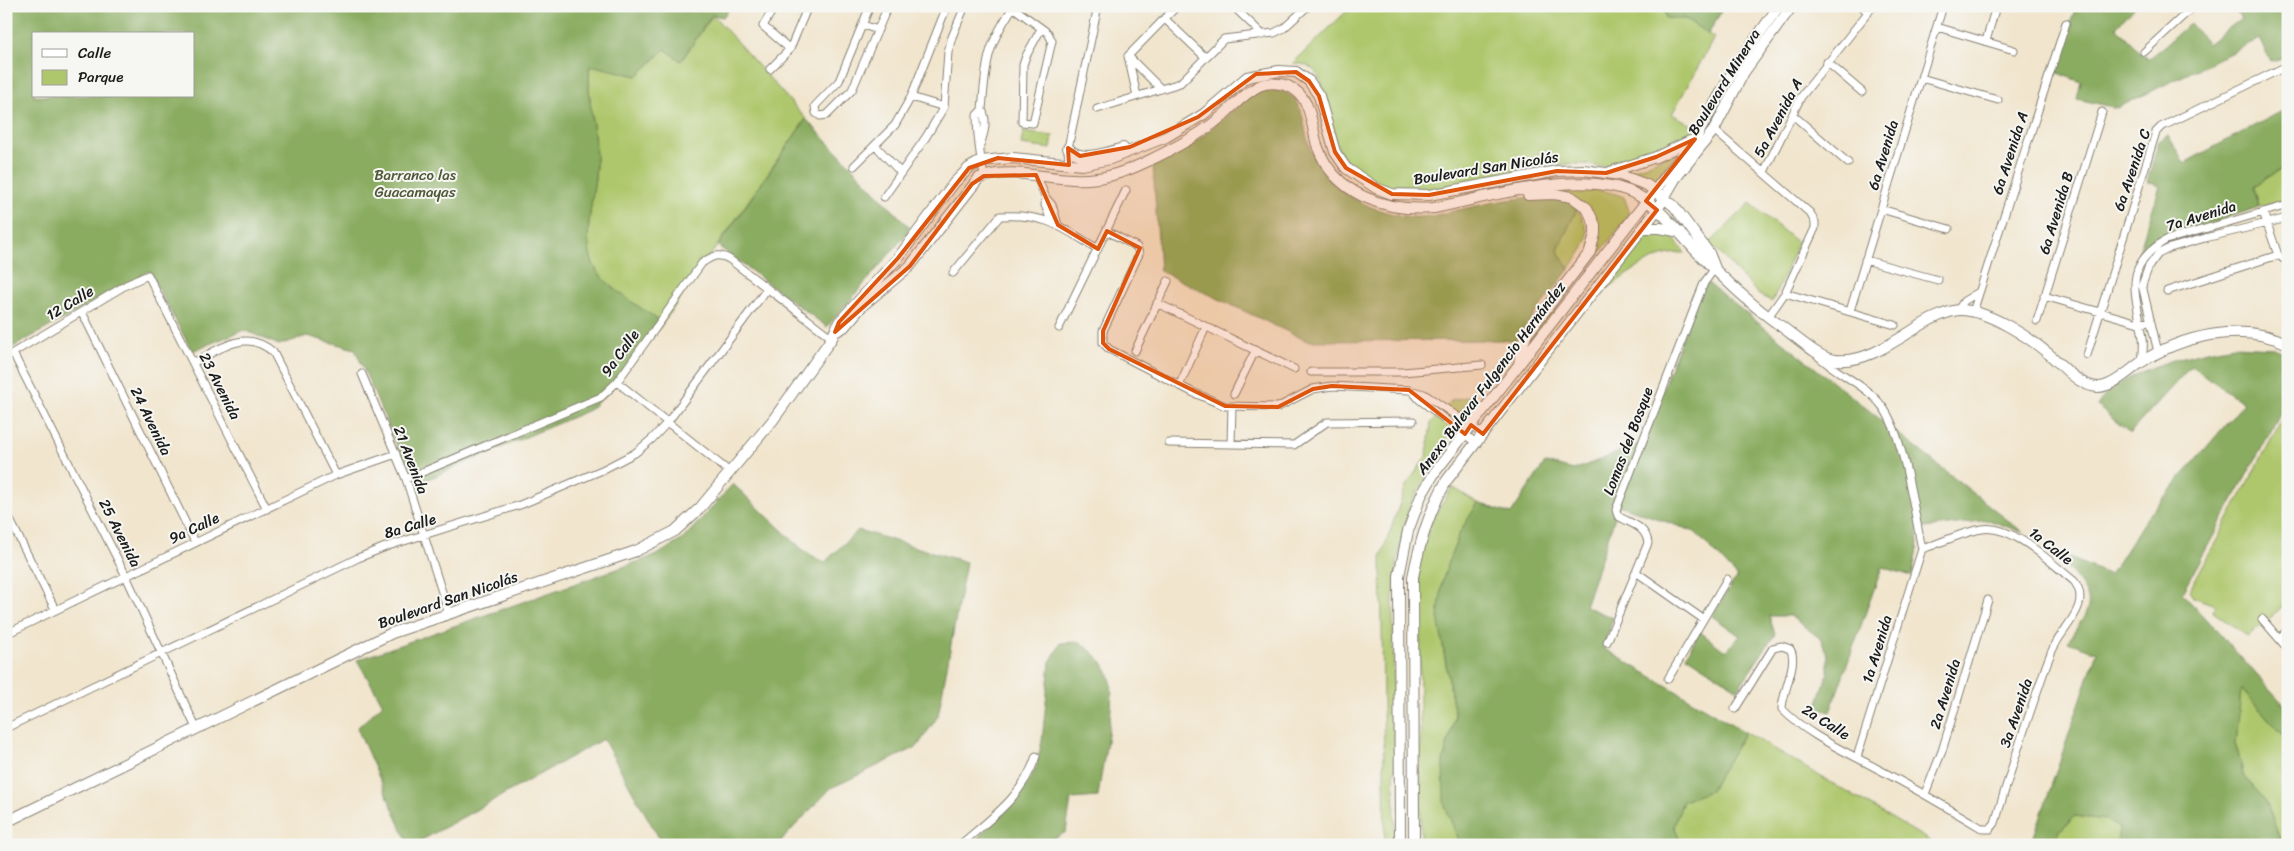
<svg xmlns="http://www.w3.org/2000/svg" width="2294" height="851" font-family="Sriracha,sans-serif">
  <rect width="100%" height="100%" fill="#f6f6f2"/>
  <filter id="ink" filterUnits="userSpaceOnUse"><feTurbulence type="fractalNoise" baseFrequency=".02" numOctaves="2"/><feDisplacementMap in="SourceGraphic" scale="10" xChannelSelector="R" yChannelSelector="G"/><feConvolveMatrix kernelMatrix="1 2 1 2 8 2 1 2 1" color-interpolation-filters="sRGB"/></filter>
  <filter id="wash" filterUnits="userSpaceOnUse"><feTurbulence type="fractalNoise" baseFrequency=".0096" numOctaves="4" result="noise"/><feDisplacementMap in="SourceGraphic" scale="20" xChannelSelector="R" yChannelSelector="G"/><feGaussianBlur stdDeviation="1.12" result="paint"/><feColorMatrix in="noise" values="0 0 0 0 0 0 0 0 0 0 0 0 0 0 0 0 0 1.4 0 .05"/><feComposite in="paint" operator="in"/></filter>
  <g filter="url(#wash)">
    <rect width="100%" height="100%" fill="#f1e5cd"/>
    <!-- green -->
    <path fill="#aec76c" stroke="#657244" d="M1352 6H1664L1666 18 1686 19 1714 38 1672 114 1696 127C1676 149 1638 161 1610 166 1601 168 1589 164 1580 164 1569 163 1557 165 1546 166 1498 170 1417 208 1374 183 1365 178 1351 168 1344 160 1327 137 1332 77 1308 66 1304 64 1298 64 1293 63Z
      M713 15 806 119 663 323C644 310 610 289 597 271 578 243 596 195 596 163 596 130 586 97 590 64L637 76 665 49 681 61Z
      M1023 132 1053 136 1051 149 1021 145Z
      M1681 148 1654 182 1623 172 1647 165Z
      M2288 165V200L2259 207 2254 186Z
      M1557 189C1580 189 1603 188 1624 197L1629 211 1627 218 1525 349 1526 341 1591 254 1592 213Z
      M1750 203 1798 243 1772 302 1756 292 1710 243Z
      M1577 209C1595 238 1588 242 1570 268L1560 256 1558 249Z
      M1653 231 1670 234 1685 253C1656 251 1629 273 1607 289L1643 239Z
      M1471 396 1449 431 1442 453 1412 501 1404 527 1398 557 1393 599 1395 845H1385L1381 557 1406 486 1427 455 1431 423 1452 400Z
      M2288 409V602L2248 636 2213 612 2215 605 2193 597 2189 591Z
      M1452 487 1478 503 1460 532 1442 583 1443 648 1455 716 1443 762 1456 834 1462 845H1421L1419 563 1430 524Z
      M2241 689 2288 740V845H2282L2266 801 2244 777 2236 745Z
      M1745 732 1937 845H1682L1674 826 1683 801 1710 791Z
      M2075 816 2106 820 2119 828 2117 845H2059L2058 832Z"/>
    <!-- forest -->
    <path fill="#8aac60" stroke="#53643e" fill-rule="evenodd" d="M6 6H732L723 17 712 15 681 61 665 49 637 76 590 65C586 97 596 130 596 163 596 195 578 243 597 271 610 289 644 310 663 323L608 393 589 410 414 485 355 349 307 336 279 345 244 330 192 351 149 271 6 351ZM34 34H194V96H34Z
      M1664 6H1717L1721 12 1708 34 1686 19 1666 18Z
      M2076 6H2136L2116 27 2148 60 2190 23 2208 44 2241 19 2232 6H2288V59L2286 57 2271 61 2259 39 2117 108 2077 99 2081 82 2055 72Z
      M1264 89C1311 89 1298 120 1312 153 1321 175 1340 193 1362 203 1377 210 1397 216 1413 217 1428 218 1444 213 1458 210 1494 202 1539 190 1575 204L1577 209 1558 249 1560 256 1570 268 1515 340 1307 341 1160 271 1153 166 1200 138 1252 94Z
      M2288 108V165L2254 186 2259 207 2157 241 2135 264 2160 186 2147 182 2159 141 2168 135 2184 163Z
      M806 119 911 229 827 327 718 246Z
      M1704 280 2024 533 1989 520 1917 529 1918 544 1912 576 1882 567 1830 712 1816 708 1828 672V656L1821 639 1790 616H1769L1775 634 1738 689 1687 656 1699 631 1725 651 1740 636 1712 616 1737 576 1695 532 1619 505 1585 606 1613 618 1603 648 1745 732 1710 791 1683 801 1674 826 1682 845H1462L1456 834 1444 803 1443 762 1455 716 1438 617 1442 583 1449 560 1460 532 1478 503 1511 514 1545 463 1574 470 1642 443Z
      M2234 346 2274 348 2288 354V400L2182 593 2288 709V740L2241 689 2236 745 2244 777 2266 801 2282 845H2117L2119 828 2106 820 2075 816 2058 832 2059 845H2031L2097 652 2068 642C2074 631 2085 618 2088 607 2093 588 2059 560 2046 548L2110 575 2145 520 2244 403 2191 366 2130 433 2097 406C2117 371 2195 352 2234 346Z
      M733 484 802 549 824 563 858 530 966 562 938 716 917 747 831 788 777 845H663L603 739 413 845H409L357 728 383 704 357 660 657 555 683 539Z
      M1080 642C1093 652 1104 661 1110 677 1117 700 1101 770 1098 797L1071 799 1066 832 1042 845H970L1018 799 1036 768 1042 741 1050 662 1061 643Z"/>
  </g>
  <g filter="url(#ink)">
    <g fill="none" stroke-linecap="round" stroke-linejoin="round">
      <defs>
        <path id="street" d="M775 6 763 26 790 49
          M870 6 839 81 815 106 816 113 820 116 827 115 852 90 888 6
          M1011 6 1048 33 1052 41 1033 123 1022 122 1023 65 1026 56 1041 29
          M1233 6 1263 35
          M1862 6 1868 13
          M1165 19 1206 58
          M863 25 878 30
          M1937 27 2014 50
          M1986 41 1996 6
          M2144 52 2194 6
          M1128 56 1161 89
          M1827 62 1862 92
          M770 69 790 49 808 6
          M1921 78 1998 100
          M1137 96 1128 56 1177 6
          M911 97 944 107
          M1097 109 1180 83 1224 39 1274 33 1284 28 1308 6
          M982 110 977 115C977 136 980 156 984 176
          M1793 115 1848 163
          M1714 130 1810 213 1815 222V228L1785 293 1768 317
          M875 145 901 173
          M980 145C984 134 988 121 982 110 986 62 986 47 1014 6
          M1069 165 1068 148 1098 6
          M854 166 895 125 911 97 947 6
          M1764 172 1801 97 1873 6
          M1036 175 1046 198 1052 205 1058 225
          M884 197 926 137 944 107 948 52 952 37 965 6
          M1046 198 1045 205 1051 221
          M1881 209 1949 229
          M2263 212 2278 255 2288 262
          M1107 231 1137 247 1139 254 1103 331V343L1109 349 1192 392 1225 406 1278 407 1313 389 1332 386 1409 390 1424 394 1483 434
          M1865 260 1938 280
          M953 273 1000 216C1045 213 1061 227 1098 249
          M2167 291 2278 255
          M1785 293 1895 325
          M2044 296 2139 323 2150 322
          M1157 303 1294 369
          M1958 310 1964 301 1979 292
          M1850 311 1943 6
          M82 312 195 542
          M1973 312 2066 23
          M2037 321 2102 112
          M1059 328 1126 190
          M1135 351 1168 281
          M2158 352 2142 285 2149 266 2158 254 2170 248 2205 238 2288 218
          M13 353 126 576 196 728
          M2087 355 2156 132 2161 127 2287 66
          M6 357 126 285 148 275 267 509
          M1819 357C1839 375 1866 385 1882 406 1904 434 1914 512 1922 549
          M2142 361C2143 354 2144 346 2143 338 2137 295 2120 267 2166 240L2288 205
          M193 363C219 349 246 328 273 352L336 475
          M1311 372H1403L1482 365
          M362 374 406 479 449 614
          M617 382 731 473
          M1179 386 1206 327
          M1413 392 1420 400 1476 443
          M1234 394 1255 351
          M1169 443 1294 445 1327 422 1413 421
          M1231 444 1232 406
          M406 479 601 397 617 382 702 263C712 256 718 253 729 259L832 338
          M6 512 55 609
          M1636 572 1703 619
          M2262 619 2288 649
          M6 634 336 475 396 454
          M2279 638 2288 630
          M1607 642 1648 543C1646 526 1631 524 1618 516L1616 510 1704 283 1715 268
          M1668 679 1727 579
          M1735 709 1773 648 1782 646 1790 649C1799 661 1782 693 1782 709 1807 735 1845 751 1876 768 1913 787 1948 808 1983 829H1990L1995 823C2008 779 2022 735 2037 692 2043 676 2047 659 2055 645 2065 625 2092 604 2074 581 2051 563 2013 524 1982 529 1962 532 1941 543 1922 549
          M6 728 358 558 388 546 520 505 602 470 635 453 652 439 667 423 767 289
          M1857 757 1922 549
          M1925 794 1942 751 1988 600
          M960 845C991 818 1023 797 1036 756"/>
        <path id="secondary" d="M1068 148C1081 163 1106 153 1123 148
          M1610 172 1656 157 1690 141
          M1644 228H1660L1680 232
          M835 332 844 327 862 306 910 266 979 178C1010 167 1042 178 1073 179 1100 181 1123 173 1146 162 1169 151 1195 138 1215 122 1230 111 1242 94 1259 86 1268 82 1280 83 1288 86 1312 96 1311 125 1317 145 1334 195 1386 212 1434 208 1490 197 1587 166 1639 196 1665 211 1681 237 1702 257 1727 281 1750 304 1778 324 1793 334 1819 359 1835 360 1870 364 1903 334 1932 319 1941 315 1950 310 1960 310 1988 310 2029 337 2050 355 2063 366 2079 386 2098 387 2112 387 2129 371 2140 363 2181 336 2242 321 2288 344
          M1519 365 1521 349 1527 334 1590 252 1595 234V225L1587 208 1572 197 1554 194 1528 195
          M6 822 392 633 636 551 675 531 700 508 773 420 832 338 839 322 898 258 954 183 969 168 981 161 1013 158 1082 165 1110 159 1166 137 1204 114 1247 77 1279 71 1296 72 1309 81 1319 96 1335 152 1346 168 1376 188 1392 194 1429 195 1557 171 1583 170 1620 175 1647 185 1674 206 1709 253 1715 268
          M1400 845 1399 576 1408 531 1421 496 1435 472 1695 139 1736 66 1779 6
          M1414 845 1413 577C1420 542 1429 511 1447 480L1657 210 1675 179 1714 130 1744 72 1792 6"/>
      </defs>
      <!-- street casing -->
      <use href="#street" stroke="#868074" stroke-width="9"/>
      <!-- secondary casing -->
      <use href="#secondary" stroke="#868074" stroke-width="12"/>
      <!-- street -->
      <use href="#street" stroke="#fff" stroke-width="7"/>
      <!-- secondary -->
      <use href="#secondary" stroke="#fff" stroke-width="10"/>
    </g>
  </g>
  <!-- marked area -->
  <path fill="#de560d" fill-opacity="0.2" stroke="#de560d" stroke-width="4" stroke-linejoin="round" d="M1296 72 1309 81 1319 96 1335 152 1346 168 1392 194 1429 195 1557 171 1606 173 1656 157 1695 139 1646 201 1657 210 1483 434 1471 425 1465 434 1409 390 1332 386 1313 389 1278 407 1225 406 1109 349 1103 343V331L1140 248 1107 231 1098 249 1058 225 1036 175 984 176 972 184 910 266 835 332 839 322 898 258 969 168 998 158 1069 165 1068 148 1080 156 1130 147 1198 117 1256 74Z"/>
  <g text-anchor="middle" stroke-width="4" stroke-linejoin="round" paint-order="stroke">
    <!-- street labels -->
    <g font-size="15" fill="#1c1c1c" stroke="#f6f6f2">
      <text transform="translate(1724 82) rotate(-58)" y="5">Boulevard Minerva</text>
      <text transform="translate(1778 118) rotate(-62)" y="5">5a Avenida A</text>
      <text transform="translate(2010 153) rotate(-72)" y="5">6a Avenida A</text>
      <text transform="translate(1883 155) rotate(-73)" y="5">6a Avenida</text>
      <text transform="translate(1486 168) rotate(-9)" y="5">Boulevard San Nicolás</text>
      <text transform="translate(2132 170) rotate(-71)" y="5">6a Avenida C</text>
      <text transform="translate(2056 213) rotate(-73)" y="5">6a Avenida B</text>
      <text transform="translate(2201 216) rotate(-17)" y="5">7a Avenida</text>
      <text transform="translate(70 303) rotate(-31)" y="5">12 Calle</text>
      <text transform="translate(620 353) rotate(-54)" y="5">9a Calle</text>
      <text transform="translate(1491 378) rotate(-53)" y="5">Anexo Bulevar Fulgencio Hernández</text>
      <text transform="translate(220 386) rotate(63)" y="5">23 Avenida</text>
      <text transform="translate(151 421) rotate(64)" y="5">24 Avenida</text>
      <text transform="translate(1628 441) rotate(-69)" y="5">Lomas del Bosque</text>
      <text transform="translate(411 460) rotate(69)" y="5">21 Avenida</text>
      <text transform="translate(410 526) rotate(-17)" y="5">8a Calle</text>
      <text transform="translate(194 528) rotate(-25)" y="5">9a Calle</text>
      <text transform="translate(120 533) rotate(63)" y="5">25 Avenida</text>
      <text transform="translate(2051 546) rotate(38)" y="5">1a Calle</text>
      <text transform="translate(448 600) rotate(-19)" y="5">Boulevard San Nicolás</text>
      <text transform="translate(1877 649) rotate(-73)" y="5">1a Avenida</text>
      <text transform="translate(1945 694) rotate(-73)" y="5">2a Avenida</text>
      <text transform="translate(2016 713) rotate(-71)" y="5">3a Avenida</text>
      <text transform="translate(1826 722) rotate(32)" y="5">2a Calle</text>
    </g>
    <!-- park labels -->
    <g font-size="15" fill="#4f5838" stroke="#f6f6f2">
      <text x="415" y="180">Barranco las<tspan x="415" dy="17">Guacamayas</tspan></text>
    </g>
  </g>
  <!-- margin -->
  <rect width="2294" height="851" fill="none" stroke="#f6f6f2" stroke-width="25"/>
  <!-- legend -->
  <rect x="32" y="32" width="162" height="65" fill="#f6f6f2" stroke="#9f9f9c"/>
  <rect x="42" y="49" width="25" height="8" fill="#ffffff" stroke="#9f9f9c"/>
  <text x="78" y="58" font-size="15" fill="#1c1c1c">Calle</text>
  <rect x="42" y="70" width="25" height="15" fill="#aec76c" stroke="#9f9f9c"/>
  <text x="78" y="82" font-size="15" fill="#1c1c1c">Parque</text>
</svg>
